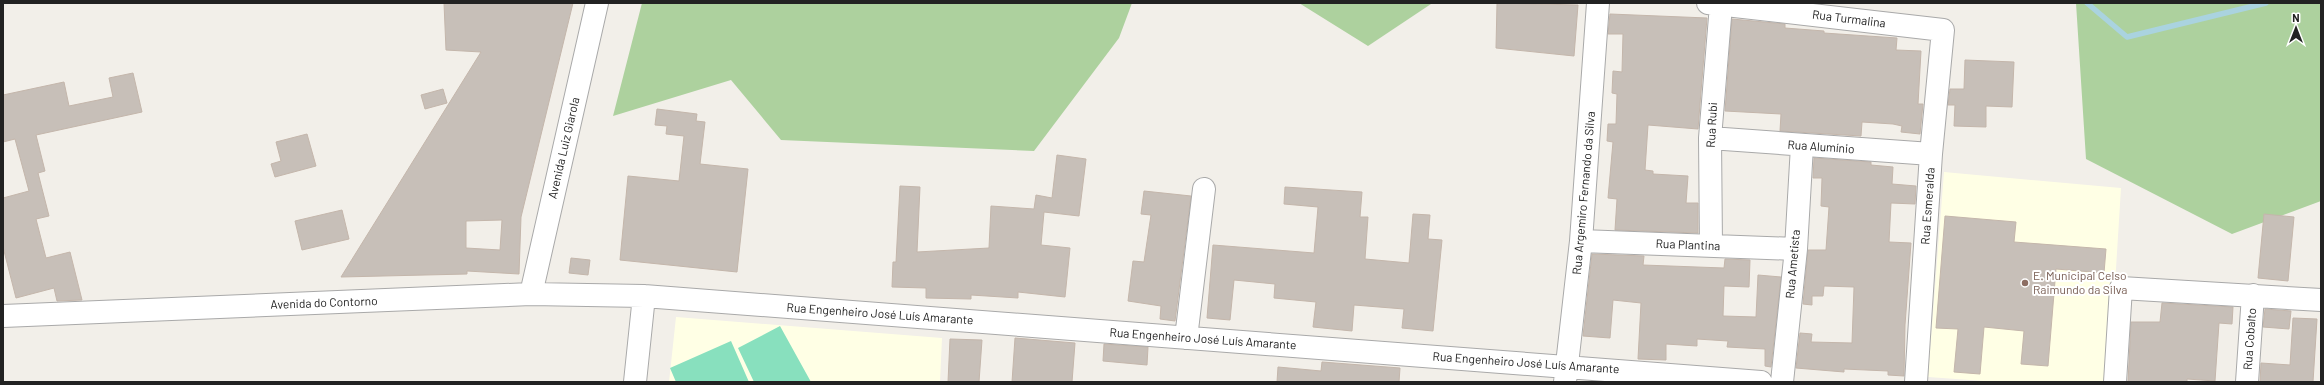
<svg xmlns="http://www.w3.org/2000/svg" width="2324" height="385" font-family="Barlow,sans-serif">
  <rect width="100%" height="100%" fill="#f2efe9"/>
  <!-- education -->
  <path fill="#ffffe5" d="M1944 172 2121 188 2109 382H1998L1928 377Z
    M676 317 942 338 940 382H669Z"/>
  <!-- forest -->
  <path fill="#add19e" d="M642 3H1132L1119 38 1034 151 781 140 731 80 613 116Z
    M1299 3H1431V4L1368 46Z
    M2076 3H2321V201L2232 234 2086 159Z"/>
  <!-- pitch -->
  <path fill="#88e0be" d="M780 326 811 382H754L738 348Z
    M731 341 749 382H676L670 368Z"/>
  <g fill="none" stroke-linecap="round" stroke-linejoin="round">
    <!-- stream -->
    <path stroke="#aad3df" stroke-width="5.5" d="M2087 3 2127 37 2266 3"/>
  </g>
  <!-- building -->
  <path fill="#c7bfb8" stroke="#c4b6ab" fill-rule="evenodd" d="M444 3H573L521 217 519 274 467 271V274L341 277 481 52 446 50ZM502 220 500 250 466 248V221Z
    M1497 3 1578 5 1574 56 1496 48Z
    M1610 14 1707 18 1698 129 1648 125 1645 170 1653 171V174L1688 176 1686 203H1698V233L1615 230 1617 199 1608 198 1613 142 1607 141 1608 124H1616L1617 94 1612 93 1613 71 1622 72 1623 34H1608Z
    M1732 19 1785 24V28L1824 31V33L1897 38 1896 50 1921 51 1918 104H1923L1920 134 1901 132 1902 126 1893 124 1862 122 1861 136 1780 131 1781 114 1725 111Z
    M1965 60 2014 62 2012 107 1986 106V127L1954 126 1955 105H1948L1950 89H1964Z
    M133 73 142 112 36 135 45 171 38 173 49 216 36 219 46 258 70 252 82 300 57 301 54 288 16 298 3 247V198L29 191 15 139 3 142V95L64 82 69 106 113 97 109 78Z
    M443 89 447 103 425 109 421 95Z
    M657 109 697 114 696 121 705 122 700 164 748 169 737 272 620 260 628 176 679 181 684 136 666 134 667 126 655 125Z
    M307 134 316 166 275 177 271 164 281 161 276 142Z
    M1057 155 1086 159 1079 216 1044 212 1041 245 1070 248 1065 297 1018 292V298L971 295V299L926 298V288L892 287 893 262H896L900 186 920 187 917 252 989 248 991 206 1034 209 1036 195 1052 198Z
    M1814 158 1871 162V165L1893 167 1892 184 1916 186 1915 204 1891 203 1889 242 1911 243 1905 325 1904 376 1888 375V371L1844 369V372L1796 368 1800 333 1812 334 1811 342 1852 343 1854 287 1824 286 1823 296H1812V305L1803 304 1808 250H1826L1829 207 1821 206 1822 178H1813Z
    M1285 187 1362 192 1360 217H1368L1365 259 1409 263 1413 214 1430 215 1428 239 1442 240 1433 331 1402 328 1404 309 1354 305 1352 331 1313 327 1316 302 1274 298 1275 284 1234 280 1230 320 1207 318 1213 245 1314 253 1318 207 1284 204Z
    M1144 191 1191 196 1175 321 1160 319 1161 306 1128 301 1133 261 1144 262 1151 215 1141 214Z
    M342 210 349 239 302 250 295 221Z
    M2264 214 2294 217 2288 281 2258 278Z
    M1945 216 2016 222 2014 242 2106 249 2104 273 2056 269 2048 366 2021 364 2024 331 1984 327 1980 374 1954 372 1958 329 1936 328Z
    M1592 254 1644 256 1643 265 1724 268 1725 259 1750 260 1749 287 1724 286 1723 316 1756 317 1758 275 1781 277 1771 367 1765 366V349L1727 347 1728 341 1697 339V346L1666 344V360L1638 359 1641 303 1613 300 1610 338 1583 336Z
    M571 258 590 260 588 275 569 273Z
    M2162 303 2233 307 2232 324 2219 323 2215 381 2187 379V382H2128L2131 322H2160Z
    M2265 309 2291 311 2289 329 2263 327Z
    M2293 318 2317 319 2313 382H2260L2261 363 2290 365Z
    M1015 338 1075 343 1072 382H1012Z
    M950 339 982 340 979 382H948Z
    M1104 344 1148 347 1147 365 1103 361Z
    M1322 362 1400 368 1399 382H1277L1278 367 1321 371Z"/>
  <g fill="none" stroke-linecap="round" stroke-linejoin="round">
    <defs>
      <path id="minor" d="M1708 3 1943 30 1931 154 1916 382
        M1710 138 1931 154
        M1581 241 1796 249
        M1711 246 1710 138 1721 5
        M531 294 597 3
        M3 316 531 294 644 296 1761 382
        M1186 338 1204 189
        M635 382 644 296
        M1565 382 1581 241 1598 3
        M1782 382 1796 249 1802 146
        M2115 382 2121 288 2321 300
        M2247 382 2253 295"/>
    </defs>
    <!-- minor casing -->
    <use href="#minor" stroke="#a9a9a9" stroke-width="24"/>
    <!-- minor -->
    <use href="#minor" stroke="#fff" stroke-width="22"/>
  </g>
  <!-- markers -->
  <circle fill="#8d6e63" stroke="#fff" stroke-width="1.5" cx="2025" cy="283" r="4"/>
  <g text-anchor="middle" stroke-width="4" stroke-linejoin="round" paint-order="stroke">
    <!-- street labels -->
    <g font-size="12" fill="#222" stroke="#fff">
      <text transform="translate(1849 19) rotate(7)" y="4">Rua Turmalina</text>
      <text transform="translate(1712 125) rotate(-87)" y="4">Rua Rubi</text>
      <text transform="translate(1821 147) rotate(4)" y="4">Rua Alumínio</text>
      <text transform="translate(564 148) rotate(-77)" y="4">Avenida Luiz Giarola</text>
      <text transform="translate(1584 193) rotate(-85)" y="4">Rua Argemiro Fernando da Silva</text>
      <text transform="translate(1928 206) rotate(-86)" y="4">Rua Esmeralda</text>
      <text transform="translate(1688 245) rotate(2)" y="4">Rua Plantina</text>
      <text transform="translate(1793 264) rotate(-85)" y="4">Rua Ametista</text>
      <text transform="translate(324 303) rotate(-2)" y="4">Avenida do Contorno</text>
      <text transform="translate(880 314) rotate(4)" y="4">Rua Engenheiro José Luís Amarante</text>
      <text transform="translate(1203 339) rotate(4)" y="4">Rua Engenheiro José Luís Amarante</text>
      <text transform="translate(2250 339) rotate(-86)" y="4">Rua Cobalto</text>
      <text transform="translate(1526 363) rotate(4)" y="4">Rua Engenheiro José Luís Amarante</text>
    </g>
    <!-- education labels -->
    <g font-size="12" fill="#785e54" stroke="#fff" text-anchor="start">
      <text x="2033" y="280">E. Municipal Celso<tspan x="2033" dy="14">Raimundo da Silva</tspan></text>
    </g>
  </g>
  <!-- border -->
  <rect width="2324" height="385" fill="none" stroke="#222222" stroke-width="8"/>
  <!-- north arrow -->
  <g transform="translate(2296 28)" stroke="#ffffff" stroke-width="3" paint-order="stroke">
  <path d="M0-3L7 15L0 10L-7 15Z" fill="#222222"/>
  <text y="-6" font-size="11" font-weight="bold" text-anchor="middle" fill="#222222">N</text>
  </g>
</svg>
